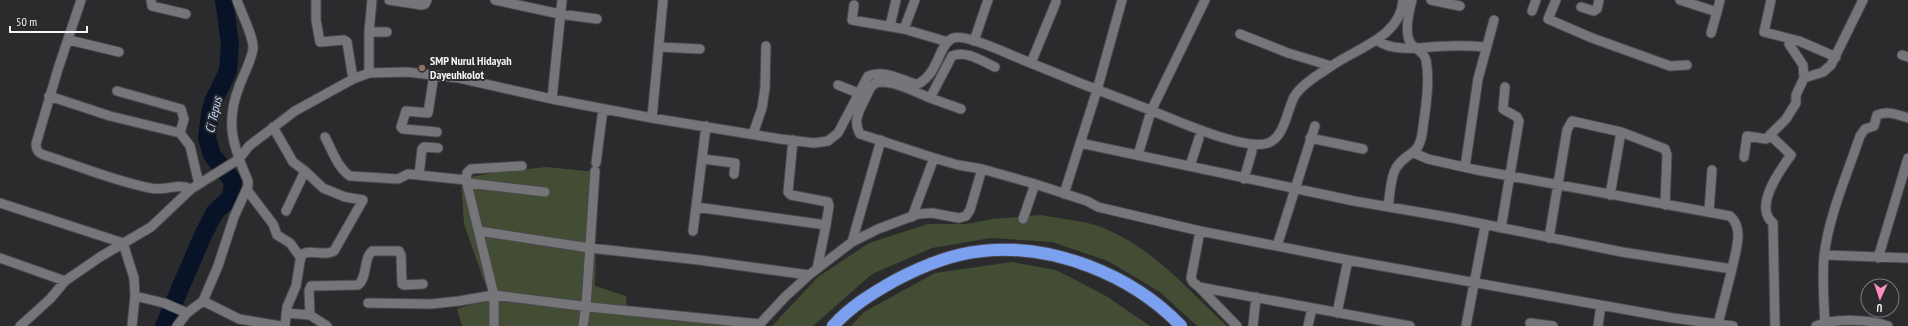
<svg xmlns="http://www.w3.org/2000/svg" width="1908" height="326" font-family="'PT Sans Narrow',sans-serif">
  <rect width="100%" height="100%" fill="#2b2b2e"/>
  <!-- green -->
  <path fill="#434d33" d="M546 167 596 172 597 199 595 286 626 296 627 309 764 326H462L457 309 490 298 464 224 461 179 492 173Z
    M1041 215C1060 219 1081 220 1098 226 1151 245 1187 289 1227 326H1197L1160 292 1108 261 1052 242 991 238 932 248 872 274 813 326H772L818 277 869 243 928 224H966L993 219Z
    M1012 262 1056 270 1106 296 1150 326H851L864 312 935 273Z"/>
  <g fill="none" stroke-linecap="round" stroke-linejoin="round">
    <!-- river -->
    <path stroke="#091327" stroke-width="18" d="M164 326 203 235 215 212 231 197 233 181 212 155 207 138 210 114 213 102 228 71 230 44 224 0"/>
    <defs>
      <path id="street" d="M81 0 58 69 36 144C36 150 38 153 44 155 79 166 114 181 150 188 167 192 176 182 191 189
        M151 0 152 6 186 14
        M316 0V20L320 42 344 40 347 42 353 79
        M389 0 422 5 425 4 427 0
        M495 0 560 14 597 19
        M1431 0 1460 6
        M1556 0 1548 19 1592 38 1670 66 1687 65
        M1680 0 1717 12 1720 0
        M1771 0 1764 32 1799 41 1836 57
        M854 5 852 20 904 29 948 42
        M1581 7 1594 11 1597 9 1599 0
        M1532 11 1536 0
        M890 26 896 0
        M904 29 915 0
        M369 32H387
        M1711 33 1717 12
        M1240 34 1288 53 1331 66
        M69 40 119 52
        M1377 40C1394 54 1428 46 1449 46 1461 45 1474 46 1486 47
        M974 41 988 0
        M659 47 700 49
        M1902 55 1908 57
        M1031 63 1056 2
        M995 67C982 61 966 50 952 56L930 98C917 93 883 74 872 86 868 91 865 100 862 105 857 115 854 123 860 134L934 158 958 165 982 169 1035 184 1087 201 1098 207 1200 231 1348 260 1673 318 1733 326
        M369 73V32L372 0
        M434 75 428 113 406 111 401 127 403 129 437 132
        M1804 78 1823 72 1831 65 1863 0
        M838 85 858 93
        M117 91 181 109 184 119 180 133
        M49 96 110 116 180 133 190 146 199 184
        M930 98 961 109
        M552 99 562 0
        M652 118 663 0
        M273 127 293 162 305 171
        M753 134 762 108 765 88 766 46
        M325 137C332 150 337 167 350 176L398 179 408 174 466 180 494 295V326
        M1310 138 1363 149
        M793 140 788 192 791 195 828 202 829 206 826 225
        M1080 143 1354 201 1453 218 1622 252 1732 269C1735 252 1745 229 1730 216L1477 170 1428 159 1414 153
        M1138 155 1151 111 1205 0
        M1744 157 1747 136 1766 139 1770 135
        M703 159 735 163 734 174
        M596 163 603 109
        M1190 166 1199 138
        M1465 167 1478 79 1494 20
        M419 175 422 149 424 147 438 148
        M1244 179 1252 151
        M466 180 467 173 471 169 522 166
        M468 183 545 192
        M247 190 273 224 277 235 290 243 301 258
        M1064 194 1097 90 1122 0
        M1610 195 1621 132
        M0 203 123 243 134 278 135 296 132 326
        M696 207 826 225 817 269
        M1388 207C1390 196 1390 178 1396 168 1408 149 1420 159 1423 127 1426 106 1430 81 1426 60 1424 52 1417 50 1412 45 1403 35 1409 11 1412 0
        M1709 211 1712 170
        M912 217 934 158
        M1023 219 1035 184
        M1501 228 1519 121 1517 117 1503 109 1505 87
        M479 231 590 248 699 260 809 275
        M693 231 706 126
        M1200 231 1191 278 1193 282 1199 287 1410 326
        M1549 238 1567 130 1572 121 1621 132 1665 149 1667 155 1665 205
        M852 242 881 140
        M1277 246 1315 126
        M1824 255 1908 258
        M0 258 65 281
        M1878 258 1908 158
        M1199 287 1237 326
        M135 296 164 303 187 313
        M203 301 239 319 281 326
        M368 303 431 304 459 301 494 295 589 307 760 324
        M286 313 310 315 309 291 311 286 358 285C368 277 363 259 372 251H399L401 255 402 284 404 285 423 284
        M1337 313 1348 260
        M310 315 327 326
        M1530 323 1553 326
        M1718 324 1732 269
        M20 326 50 299 65 281 100 257 151 227 191 189 239 159 249 146 295 111 353 79 369 73 407 72 459 78 552 99 652 118 780 139 814 143 828 141 838 133 868 76C884 69 901 80 916 84L920 83C926 79 932 72 935 65 940 57 943 42 953 38 965 34 1004 52 1016 57 1059 75 1102 92 1145 108 1170 118 1245 152 1268 143 1284 138 1287 111 1294 97 1301 84 1324 71 1336 63 1361 47 1401 35 1403 0
        M177 326 187 313 203 301 218 266 234 217 248 186V181C233 146 225 123 239 87 243 75 251 62 253 49 254 37 241 13 237 0
        M285 326 287 307 296 286 301 255C310 248 324 257 334 251L363 200 345 197 323 188 305 171 286 211
        M583 326 586 306 595 171
        M758 326 785 297 809 275 852 242 878 229 918 214 932 213 959 218 966 216 970 210 982 169
        M1253 326 1256 297
        M1308 326 1312 308
        M1466 326 1485 226
        M1598 326 1601 305
        M1775 326 1773 223C1753 207 1780 170 1791 155L1770 135 1786 119 1796 103V95L1804 78 1803 65 1789 44 1790 39
        M1816 326C1833 318 1871 319 1888 326
        M1825 326C1824 303 1822 279 1824 256 1829 215 1847 175 1860 136L1865 129 1874 126 1877 115C1887 110 1898 115 1908 118"/>
      <path id="highway" d="M833 326C850 307 871 294 894 281 920 267 952 254 982 251 1053 243 1132 275 1181 326"/>
    </defs>
    <!-- street casing -->
    <use href="#street" stroke="#494a4c" stroke-width="11"/>
    <!-- highway casing -->
    <use href="#highway" stroke="#494a4c" stroke-width="14"/>
    <!-- street -->
    <use href="#street" stroke="#76767a" stroke-width="9"/>
    <!-- highway -->
    <use href="#highway" stroke="#7ca0f0" stroke-width="12"/>
  </g>
  <!-- markers -->
  <circle fill="#8d6e63" stroke="#2b2b2e" stroke-width="1.5" cx="422" cy="68" r="4"/>
  <g text-anchor="middle" stroke-width="4" stroke-linejoin="round" paint-order="stroke">
    <!-- poi labels -->
    <g font-size="12" font-weight="bold" fill="#f4f4f6" stroke="#2b2b2e" text-anchor="start">
      <text x="430" y="65">SMP Nurul Hidayah<tspan x="430" dy="14">Dayeuhkolot</tspan></text>
    </g>
    <!-- water labels -->
    <g font-size="13" font-style="italic" fill="#bdd3fa" stroke="#2b2b2e">
      <text transform="translate(213 115) rotate(-77)" y="5">Ci Tepus</text>
    </g>
  </g>
  <!-- north arrow -->
  <g transform="translate(1880 298) rotate(183)"><circle r="19" fill="#2b2b2e" stroke="#7b7b7e"/>
  <path d="M0-3L7 15L0 10L-7 15Z" fill="#fd8ec0"/>
  <text y="-6" font-size="11" font-weight="bold" text-anchor="middle" fill="#f4f4f6">U</text>
  </g>
  <!-- scale -->
  <path d="M10 26v6h77v-6" fill="none" stroke="#f4f4f6" stroke-width="2"/>
  <text x="16" y="26" font-size="12" fill="#f4f4f6" stroke="#2b2b2e" stroke-width="3" paint-order="stroke">50 m</text>
</svg>
